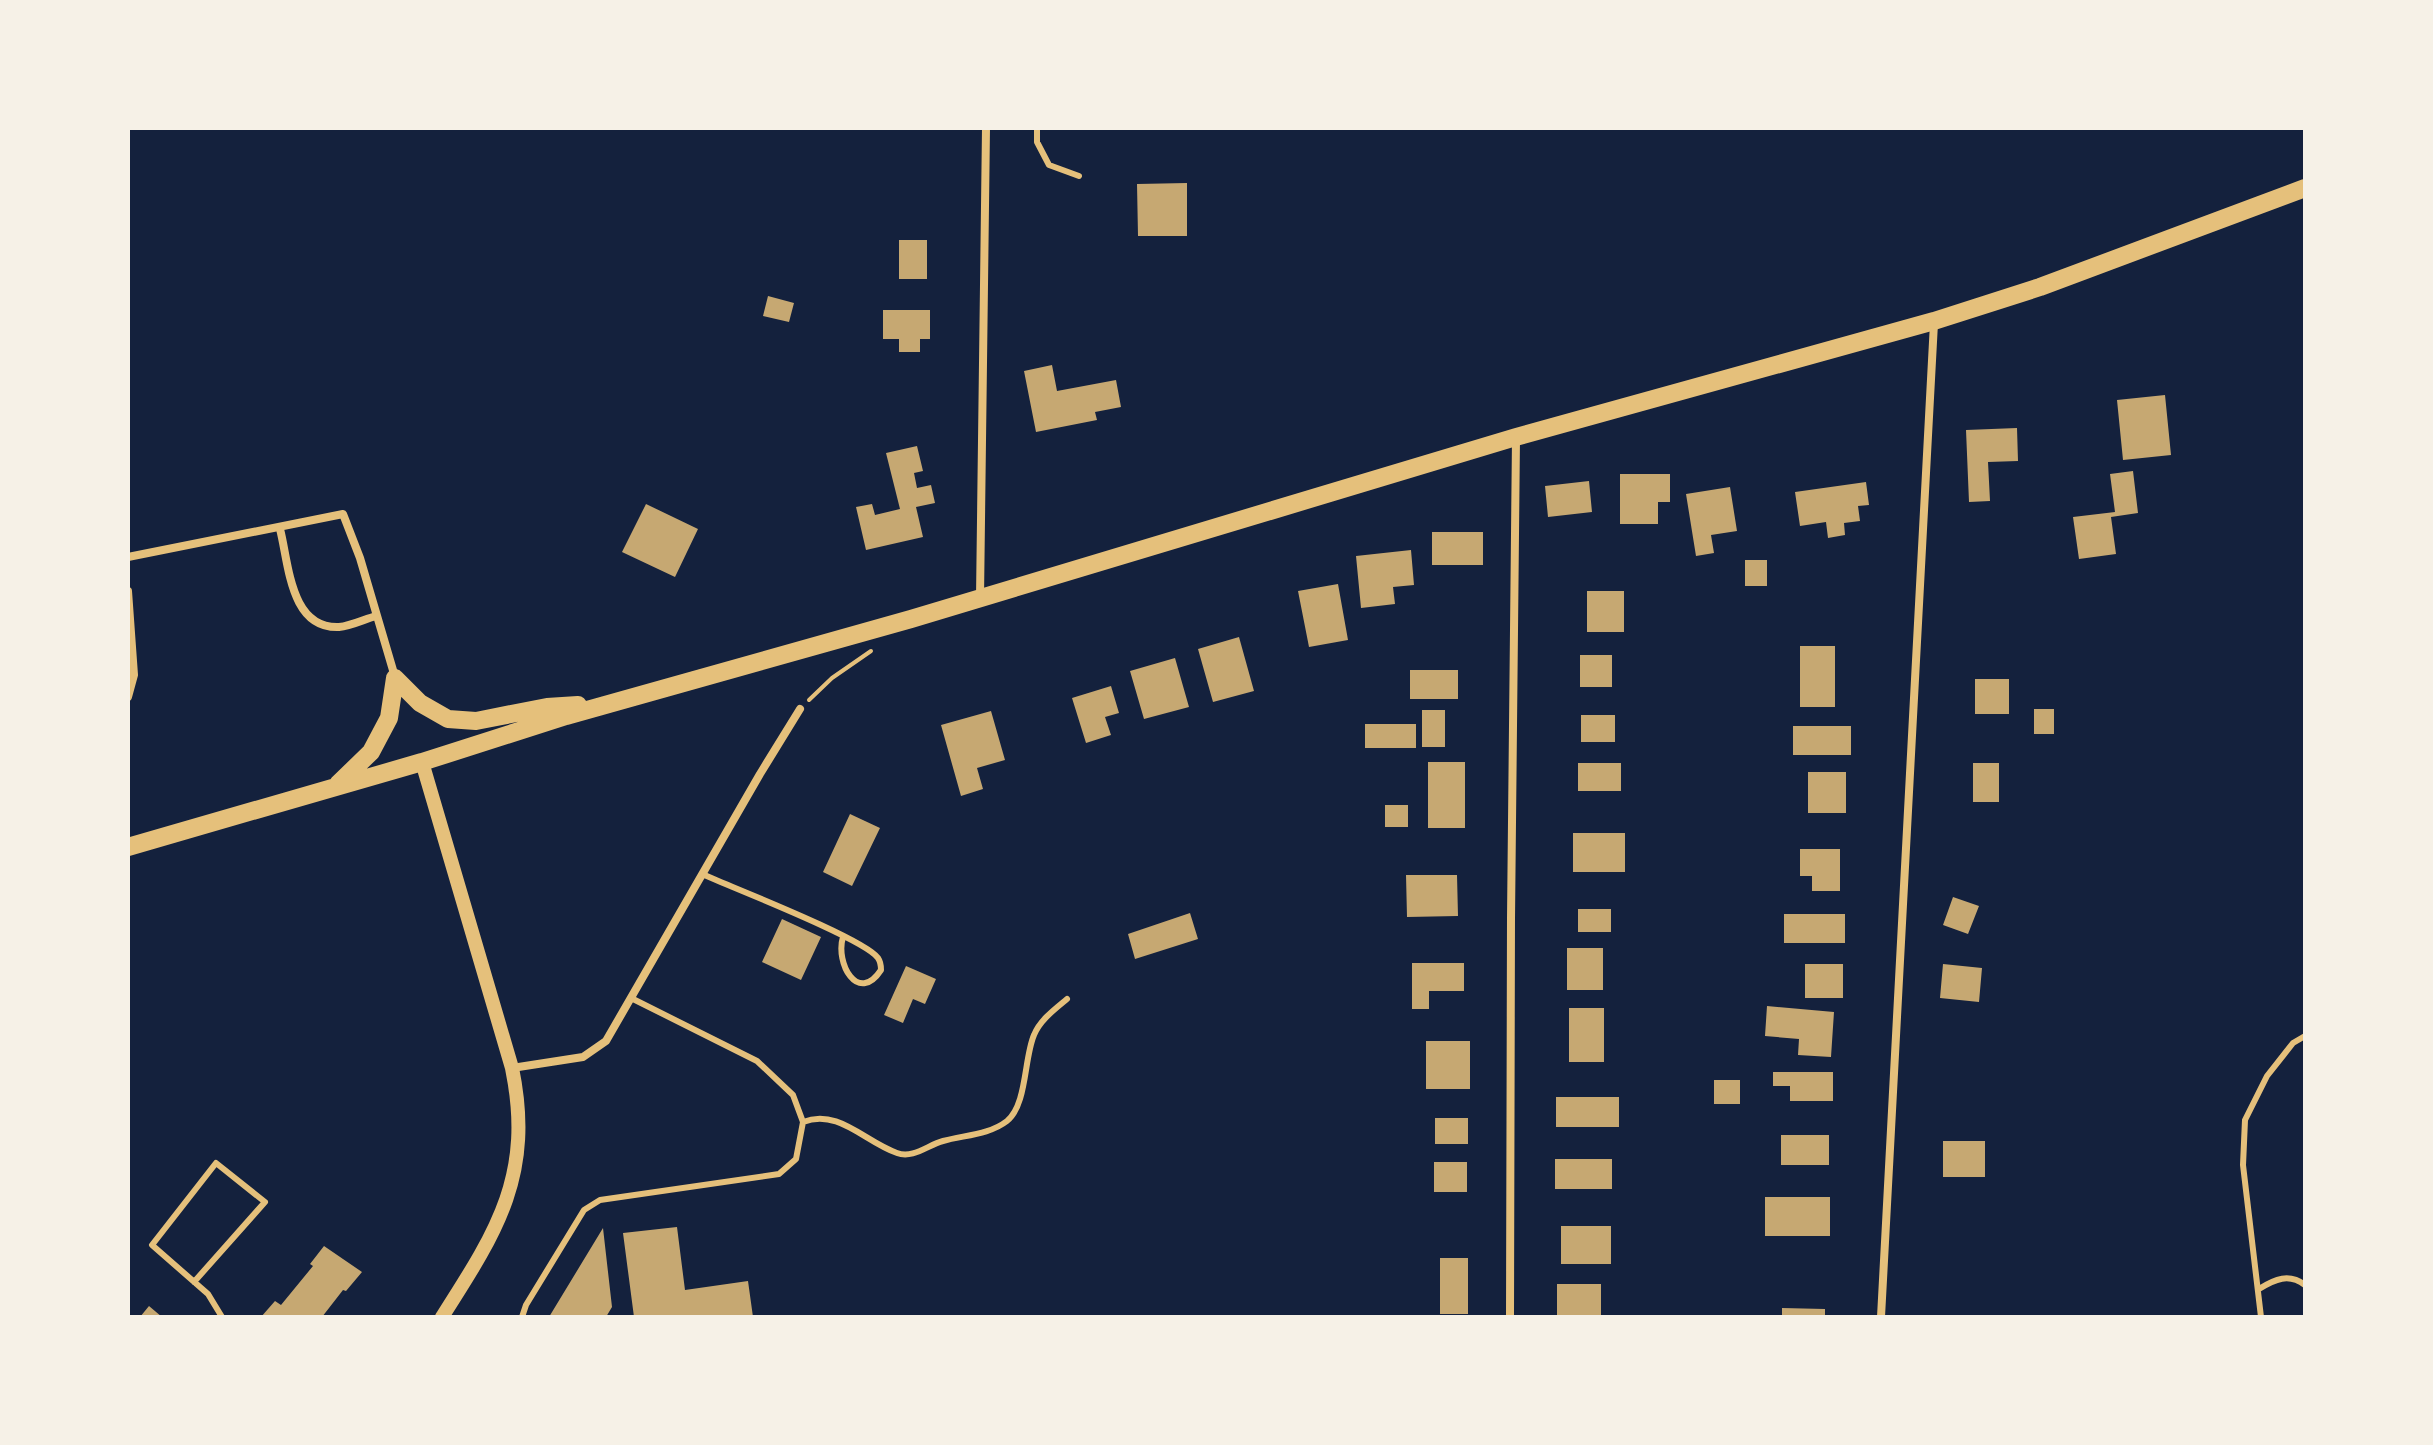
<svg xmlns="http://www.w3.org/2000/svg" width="2433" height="1445" font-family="'Open Sans',sans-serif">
  <rect width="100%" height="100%" fill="#14213d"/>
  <!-- building -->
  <path fill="#c6a872" d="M1187 183V236H1138L1137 184Z
    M899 240H927V279H899Z
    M768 296 794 303 789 322 763 316Z
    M883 310H930V339H920V352H899V339H883Z
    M1052 365 1057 391 1116 380 1121 407 1095 412 1097 420 1036 432 1024 371Z
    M2165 395 2171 455 2123 460 2117 400Z
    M2017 428 2018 461 1988 462 1990 501 1969 502 1966 430Z
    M917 446 923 471 914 473 917 488 931 485 935 503 916 507 923 537 866 550 856 507 872 504 875 515 900 509 886 453Z
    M2133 471 2138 513 2111 517 2116 554 2079 559 2073 517 2115 512 2110 474Z
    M1620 474H1670V502H1658V524H1620Z
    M1589 481 1592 512 1548 517 1545 486Z
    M1866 482 1869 505 1858 506 1860 521 1844 523 1845 535 1828 538 1826 522 1800 526 1795 492Z
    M1730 487 1737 531 1711 535 1714 553 1696 556 1686 494Z
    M646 504 698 529 675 577 622 552Z
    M1432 532H1483V565H1432Z
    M1411 550 1414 585 1393 587 1395 604 1361 608 1356 556Z
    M1745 560H1767V586H1745Z
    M1338 584 1348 640 1309 647 1298 591Z
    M1587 591H1624V632H1587Z
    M1239 637 1254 691 1213 702 1198 649Z
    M1800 646H1835V707H1800Z
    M1580 655H1612V687H1580Z
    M1175 658 1189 707 1144 719 1130 671Z
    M1410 670H1458V699H1410Z
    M1975 679H2009V714H1975Z
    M1111 686 1119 713 1105 717 1111 735 1086 743 1072 698Z
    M2034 709H2054V734H2034Z
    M1422 710H1445V747H1422Z
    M991 711 1005 760 977 768 983 789 961 796 941 725Z
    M1581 715H1615V742H1581Z
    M1365 724H1416V748H1365Z
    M1793 726H1851V755H1793Z
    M1428 762H1465V828H1428Z
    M1578 763H1621V791H1578Z
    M1973 763H1999V802H1973Z
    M1808 772H1846V813H1808Z
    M1385 805H1408V827H1385Z
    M850 814 880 828 852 886 823 872Z
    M1573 833H1625V872H1573Z
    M1800 849H1840V891H1812V876H1800Z
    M1406 875H1457L1458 916 1407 917Z
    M1953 897 1979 906 1968 934 1943 925Z
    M1578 909H1611V932H1578Z
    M1190 913 1198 939 1135 959 1128 934Z
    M1784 914H1845V943H1784Z
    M782 919 821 937 801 980 762 962Z
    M1567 948H1603V990H1567Z
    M1412 963H1464V991H1429V1009H1412Z
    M1805 964H1843V998H1805Z
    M1943 964 1982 968 1979 1002 1940 998Z
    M906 966 936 979 925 1004 913 999 903 1023 884 1015Z
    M1767 1006 1834 1012 1831 1057 1798 1055 1799 1039 1765 1036Z
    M1569 1008H1604V1062H1569Z
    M1426 1041H1470V1089H1426Z
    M1773 1072H1833V1101H1790V1086H1773Z
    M1714 1080H1740V1104H1714Z
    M1556 1097H1619V1127H1556Z
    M1435 1118H1468V1144H1435Z
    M1781 1135H1829V1165H1781Z
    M1943 1141H1985V1177H1943Z
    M1555 1159H1612V1189H1555Z
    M1434 1162H1467V1192H1434Z
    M1765 1197H1830V1236H1765Z
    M1561 1226H1611V1264H1561Z
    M677 1227 685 1290 748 1281 753 1317H634L623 1233Z
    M603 1228 612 1307 606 1317H549Z
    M324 1246 362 1272 346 1291 343 1290 322 1317H261L275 1301 281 1305 313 1266 310 1264Z
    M1440 1258H1468V1314H1440Z
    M1557 1284H1601V1317H1557Z
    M149 1306 162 1317H140Z
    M1782 1308 1825 1309V1317H1782Z"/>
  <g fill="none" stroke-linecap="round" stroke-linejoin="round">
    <!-- path -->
    <path stroke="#e5c07b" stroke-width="4" d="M809 700 832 678 871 651"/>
    <!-- service -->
    <path stroke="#e5c07b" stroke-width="6" d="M1037 128V142L1049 165 1079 176
      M702 874C731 887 865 939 878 958 880 961 881 967 881 970 858 1005 835 963 843 937
      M803 1122C838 1108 865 1142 897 1153 913 1159 928 1145 943 1141 964 1135 989 1135 1007 1121 1027 1105 1024 1058 1034 1035 1040 1020 1055 1009 1067 999
      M194 1282 265 1202 216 1163 152 1245 208 1294 222 1317
      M2259 1289C2275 1279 2289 1273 2305 1285
      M522 1317 526 1305 584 1210 600 1200 779 1174 796 1159 803 1122 793 1095 757 1061 631 998
      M2261 1317 2243 1165 2245 1120 2267 1076 2293 1043 2305 1036"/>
    <!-- minor -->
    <path stroke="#e5c07b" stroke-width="8" d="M280 529C289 564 290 629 339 627 351 626 365 619 376 616
      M128 557 343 514 360 558 395 677
      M128 591 134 675 128 697
      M980 598 986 128
      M512 1068 583 1057 606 1041 760 774 800 709
      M1510 1317 1511 918 1516 438
      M1881 1317 1934 323"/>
    <!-- tertiary -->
    <path stroke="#e5c07b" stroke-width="14" d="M422 762 512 1068C534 1175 497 1231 442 1317"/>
    <!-- primary -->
    <path stroke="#e5c07b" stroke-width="18" d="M395 678 420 703 448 719 476 721 547 707 578 705
      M338 784 371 752 389 718 395 678
      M128 847 422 762 566 716 911 619 1516 437 1934 321 2040 287 2305 188"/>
  </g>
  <!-- border -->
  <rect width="2433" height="1445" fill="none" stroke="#f6f1e7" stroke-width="260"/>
</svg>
